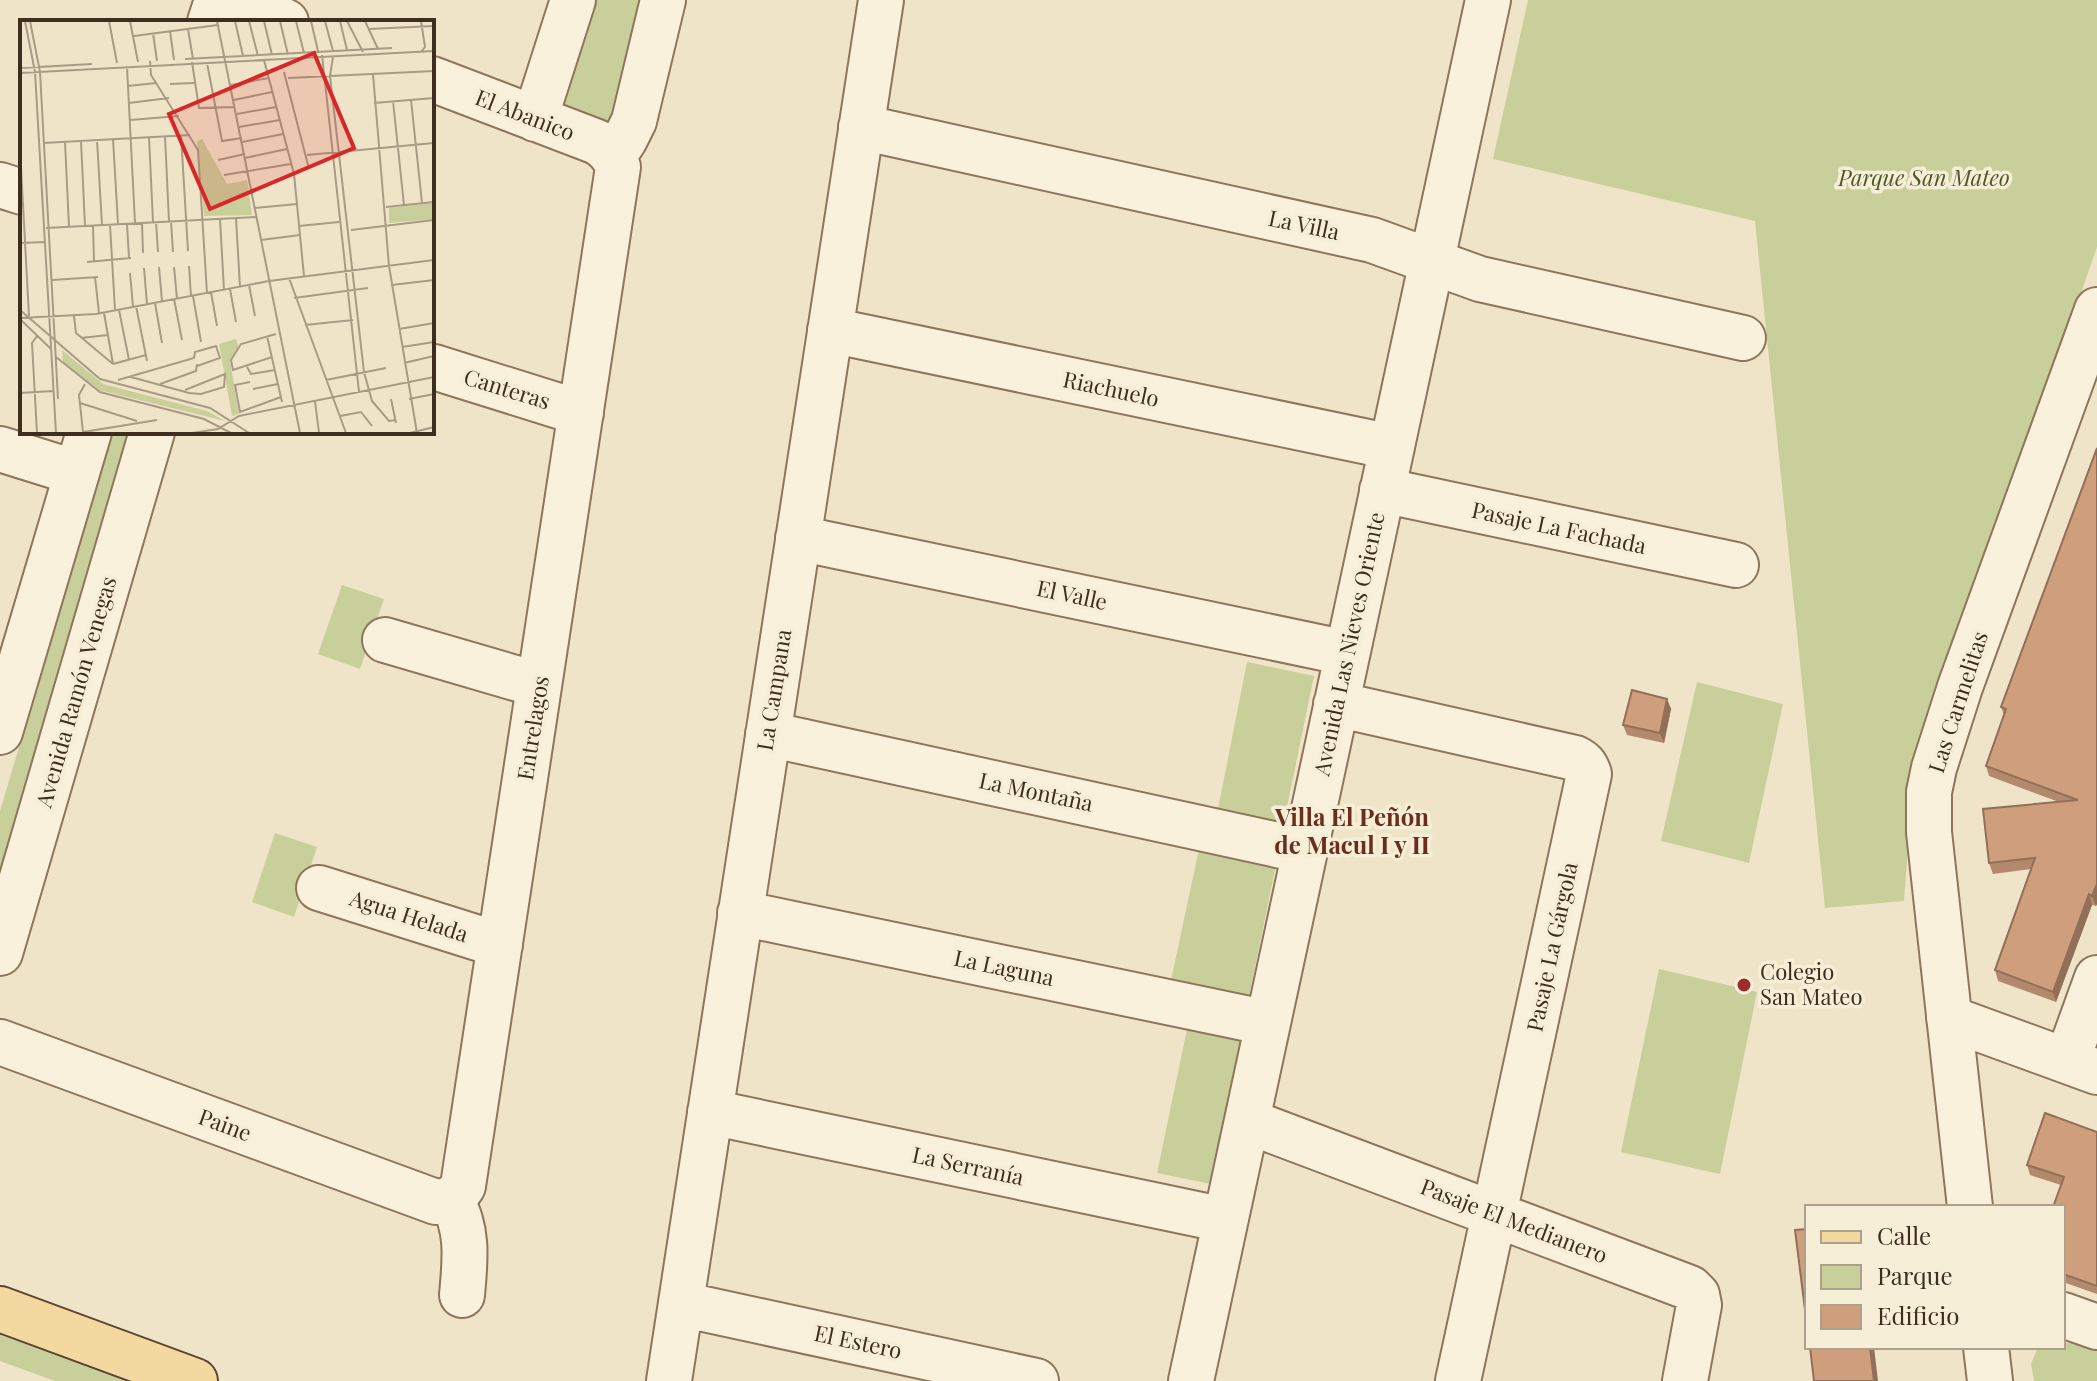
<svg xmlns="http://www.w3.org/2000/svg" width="2097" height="1381" font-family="'Playfair Display',serif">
  <rect width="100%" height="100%" fill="#f0e4c8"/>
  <!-- green -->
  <path fill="#c9cf9b" d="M586 0H647L612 122 553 102Z
    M1528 0H2097V247L1913 778 1904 901 1825 908 1755 221 1493 159Z
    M113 432H131L0 881V811Z
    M342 585 384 599 360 669 318 654Z
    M1247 662 1314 676 1284 822 1218 809Z
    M1697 682 1783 704 1749 863 1661 841Z
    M275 833 317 847 294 917 252 902Z
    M1199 849 1276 865 1248 1001 1170 985Z
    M1659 969 1757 992 1720 1174 1621 1152Z
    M1187 1029 1246 1041 1216 1185 1157 1173Z
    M0 1333 125 1381H55L0 1361Z
    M2072 1342 2097 1351V1381H2034L2031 1364 2038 1347H2063V1344Z"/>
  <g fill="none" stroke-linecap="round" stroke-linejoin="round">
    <defs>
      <path id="minor" d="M245 0 286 22
        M210 22 217 0
        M535 119 573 0
        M861 127 1372 240 1480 279 1743 338
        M614 156 625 139 634 121 663 0
        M0 185 22 192
        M830 330 1392 447
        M434 367 581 413
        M0 449 77 473
        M1382 490 1736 565
        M798 538 1347 653
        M385 640 539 685
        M1336 704 1575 758C1583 762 1586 765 1589 774L1458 1381
        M0 732 89 432
        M768 734 1305 851
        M319 888 500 945
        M740 913 1268 1023
        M0 953 152 432
        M1949 1018 2097 1072
        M0 1042 436 1202C449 1201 456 1197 463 1186L618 167C613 155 608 149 597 142L432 79
        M2067 1061 2097 978
        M710 1112 1225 1220
        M1247 1121 1690 1288 1697 1295 1699 1305 1685 1381
        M451 1199C469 1230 465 1261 462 1295
        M1970 1207 1929 832V792L1934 768 1960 687 2097 310
        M681 1304 1036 1381
        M2063 1315 2097 1327
        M1986 1347 1990 1381
        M669 1381 881 0
        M1191 1381 1488 0"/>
      <path id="major" d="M0 1309 195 1381"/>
    </defs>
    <!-- minor casing -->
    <use href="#minor" stroke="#8d765c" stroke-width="48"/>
    <!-- major casing -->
    <use href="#major" stroke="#5b4430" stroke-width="48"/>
    <!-- minor -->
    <use href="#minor" stroke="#faf1dc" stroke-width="44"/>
    <!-- major -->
    <use href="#major" stroke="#f3d9a0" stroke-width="44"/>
  </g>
  <!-- wall -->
  <path fill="#b2896c" d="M2097 448V904L2096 906 2092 905 2056 1002 1998 981 1995 970 2031 869 1993 874 1989 863 2059 802 1989 776 1986 766 2004 715 2001 707Z
    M1667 699 1671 709 1664 743 1627 735 1623 725Z
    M2097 1132V1294L2063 1282V1207L2061 1185 2030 1175 2027 1165Z"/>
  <!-- shaded-wall -->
  <path fill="#916f58" d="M1667 699 1671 709 1664 743 1660 733Z
    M2097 884V904L2096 906 2092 896Z
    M2089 894 2092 905 2056 1002 2053 992Z
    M1870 1347H1874L1878 1381H1874Z"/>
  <!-- building -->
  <path fill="#cf9f7d" stroke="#916f58" stroke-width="2" d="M2097 448V884L2092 896 2089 894 2053 992 1995 970 2035 858 1989 863 1983 809 2078 800 1986 766 2006 709 2001 707Z
    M1632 690 1667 699 1660 733 1623 725Z
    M2045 1113 2097 1132V1286L2063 1274V1207H2053L2064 1177 2027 1165Z
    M1807 1229V1326L1795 1230Z
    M1810 1347H1870L1874 1381H1814Z"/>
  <!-- markers -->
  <circle fill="#9e2a2b" stroke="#f7eed8" stroke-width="3" cx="1744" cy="985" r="8"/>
  <g text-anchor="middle" stroke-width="7" stroke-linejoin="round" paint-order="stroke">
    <!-- street labels -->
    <g font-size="22" fill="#3d2e20" stroke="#f7eed8">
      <text transform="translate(525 115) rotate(21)" y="8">El Abanico</text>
      <text transform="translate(1304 225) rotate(12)" y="8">La Villa</text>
      <text transform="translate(507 389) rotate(17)" y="8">Canteras</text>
      <text transform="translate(1111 389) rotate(12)" y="8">Riachuelo</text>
      <text transform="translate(1559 528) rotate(12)" y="8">Pasaje La Fachada</text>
      <text transform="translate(1072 595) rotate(12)" y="8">El Valle</text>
      <text transform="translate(1349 644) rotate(-78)" y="8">Avenida Las Nieves Oriente</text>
      <text transform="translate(774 690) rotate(-81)" y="8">La Campana</text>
      <text transform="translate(76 692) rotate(-74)" y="8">Avenida Ramón Venegas</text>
      <text transform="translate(1958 702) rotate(-72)" y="8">Las Carmelitas</text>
      <text transform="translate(533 728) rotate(-81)" y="8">Entrelagos</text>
      <text transform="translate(1036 792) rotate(12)" y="8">La Montaña</text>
      <text transform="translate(409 916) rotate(18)" y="8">Agua Helada</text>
      <text transform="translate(1552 947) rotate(-78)" y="8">Pasaje La Gárgola</text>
      <text transform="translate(1004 968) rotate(12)" y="8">La Laguna</text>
      <text transform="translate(225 1125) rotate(20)" y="8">Paine</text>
      <text transform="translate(968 1166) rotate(12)" y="8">La Serranía</text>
      <text transform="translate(1514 1221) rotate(21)" y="8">Pasaje El Medianero</text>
      <text transform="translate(858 1342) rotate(12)" y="8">El Estero</text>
    </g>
    <!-- park labels -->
    <g font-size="22" font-style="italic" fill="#4d5a26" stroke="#f7eed8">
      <text x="1924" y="186">Parque San Mateo</text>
    </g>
    <!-- poi labels -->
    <g font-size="22" fill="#3d2e20" stroke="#f7eed8" text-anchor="start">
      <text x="1760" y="980">Colegio<tspan x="1760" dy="25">San Mateo</tspan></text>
    </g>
    <!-- neighbourhood labels -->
    <g font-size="24" font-weight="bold" fill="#6b2e1e" stroke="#f7eed8">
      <text x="1352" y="826">Villa El Peñón<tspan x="1352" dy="28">de Macul I y II</tspan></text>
    </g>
  </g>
  <!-- overview -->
  <g transform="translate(20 20)">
    <rect width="414" height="414" fill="#f0e4c8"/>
    <path d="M182 119 207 164 227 160 232 195 184 196 177 121ZM414 183V199L369 203V188ZM216 319 219 328 210 341 219 394 212 396 199 324ZM42 330 83 364 187 391 205 401 79 370 43 342Z" fill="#c9cf9b"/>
    <path fill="none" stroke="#a89b85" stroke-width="2" d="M5 1 15 52 36 413M10 1 20 52 38 379M89 1 97 43M110 1 118 42M197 1 280 413M215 1 223 36M229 1 238 36M244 1 252 35M260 1 268 35M276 1 284 33M291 1 298 31M305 1 313 31M320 1 327 30M327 1 343 32M345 1 358 29M401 1 405 27 401 32M168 9 173 39M349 9 414 6M150 11 154 40M133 13 137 41M114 16 198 5M302 35 339 372M313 37 310 56 344 352 352 381 369 401 376 400M165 39 372 28M244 40 274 154 284 256M130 41 131 55 178 130 187 273M172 42 179 88 215 87M187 43 202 121 222 118M107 47 115 203M0 48 72 44M264 52 289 149M0 53 414 31M353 54 369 246 397 413M268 58 414 51M150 64 174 63M211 65 249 58M108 66 136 63M214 80 252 72M391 80 402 183M373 81 384 185M109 83 149 78M354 83 414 78M217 94 256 87M110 100 159 96M219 107 260 100M161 115 168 231M145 116 149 202M129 117 133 202M93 119 98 204M77 120 82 205M61 121 65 206M45 122 49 207M222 122 263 114M23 123 170 115M0 129 9 296M287 135 414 123M225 138 267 129M198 140 225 134M204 155 271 144M366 187 414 182M235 188 277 184M216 198 220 267M200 199 204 270M151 201 153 232M136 202 138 232M122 203 123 233M107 204 109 238M90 205 95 290M73 206 74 241M279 206 319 202M26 208 237 197M331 210 414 200M241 220 280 215M0 223 25 222M67 242 111 238M169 246 171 276M139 247 142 281M154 247 157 279M124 248 127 284M110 253 113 287M75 257 79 293M269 258 326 413M32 260 78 257M229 265 235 296M372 265 414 260M210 269 216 302M191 272 197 306M173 276 181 322M274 278 348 268M154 279 162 320M135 283 142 323M116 286 127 341M0 290 80 359 190 388 229 413M99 290 109 340M84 293 93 344M54 296 56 313 93 344M0 298 76 294 249 261 414 240M0 299 31 329M285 305 333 300M379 309 414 303M17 316 12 323 17 413M247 316 262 382M61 318 88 315M382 327 414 322M36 337 80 372 184 399 211 413M252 337 213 350 211 340 221 324 256 314M384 343 414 336M93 344 126 335M227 347 231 354 255 350M111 357 169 373 181 374 204 367 205 354 165 370M98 360 174 338 175 332 196 326 200 338 177 346M306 360 366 348M230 362 215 365 220 392 261 377M65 364 59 375 63 412 137 400M140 364 176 351 177 344M233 369 258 364M0 373 33 371M371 379 376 403M389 379 414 374M295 381 299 413M60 383 117 401M320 396 341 392 352 406M172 413 198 409 219 396 414 357M390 413 414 407"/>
    <path fill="#d62828" fill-opacity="0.15" stroke="#d62828" stroke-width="4" d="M294 33 334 128 190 189 149 94Z"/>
    <rect width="414" height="414" fill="none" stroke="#3d2e20" stroke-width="4"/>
  </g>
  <!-- legend -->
  <rect x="1805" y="1205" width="260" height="144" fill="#f7eed8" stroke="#ada18e" stroke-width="2"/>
  <rect x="1821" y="1231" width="40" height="12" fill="#f3d9a0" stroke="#ada18e" stroke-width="2"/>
  <text x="1877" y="1245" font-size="24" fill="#3d2e20">Calle</text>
  <rect x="1821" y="1265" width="40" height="24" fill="#c9cf9b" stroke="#ada18e" stroke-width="2"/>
  <text x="1877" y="1285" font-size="24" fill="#3d2e20">Parque</text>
  <rect x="1821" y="1305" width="40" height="24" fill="#cf9f7d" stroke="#ada18e" stroke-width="2"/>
  <text x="1877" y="1325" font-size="24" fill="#3d2e20">Edificio</text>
</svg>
